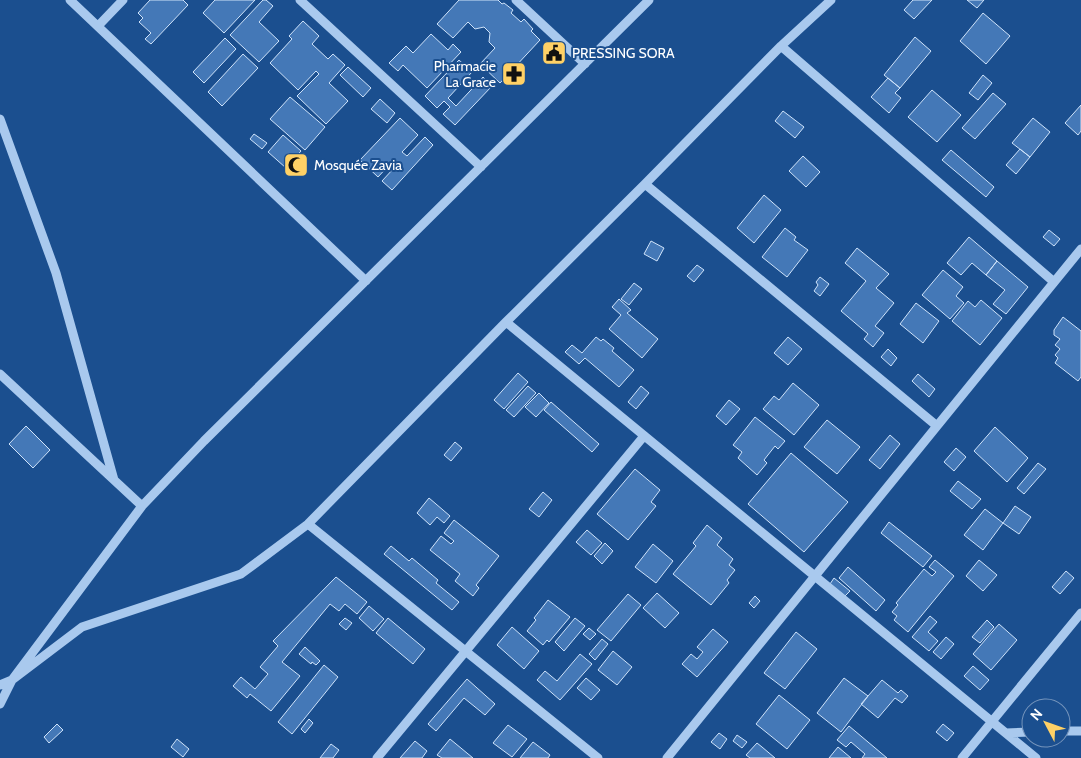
<svg xmlns="http://www.w3.org/2000/svg" width="1081" height="758" font-family="Cabin,sans-serif">
  <rect width="100%" height="100%" fill="#1b4f8f"/>
  <!-- building -->
  <path fill="#4478b7" stroke="#cfe3fa" d="M150 0H183L188 5 151 44 145 39 151 33 139 22 143 18 138 13Z
    M215 0H255L224 33 203 13Z
    M263 0H266L273 6 259 22 279 41 259 62 230 35Z
    M459 0H498L502 4 504 3 513 10 511 13 521 22 524 19 533 29 531 31 540 40 500 83 480 64 495 48 489 42 490 33 484 27 475 29 468 22 453 38 437 24Z
    M913 0H932L914 19 904 10Z
    M967 0H984L977 8Z
    M983 13 1010 36 986 64 960 41Z
    M303 21 319 36 312 44 328 59 333 54 345 65 329 83 348 101 326 124 297 96 319 74 316 71 298 90 270 63 292 39 289 36Z
    M431 34 448 50 453 44 461 52 427 88 403 65 398 71 389 63 406 46 413 53Z
    M915 37 931 51 900 88 884 75Z
    M225 38 236 49 204 83 193 72Z
    M243 54 258 68 222 106 208 92Z
    M459 60 472 72 448 98 456 106 483 77 492 86 455 125 443 114 450 107 444 101 437 108 425 96Z
    M348 67 371 88 363 97 340 75Z
    M983 75 992 83 978 100 969 93Z
    M888 78 900 88 895 93 901 98 889 113 871 97Z
    M932 90 961 115 937 142 908 117Z
    M993 93 1006 104 975 139 962 128Z
    M290 97 325 127 305 150 270 119Z
    M380 99 395 113 387 123 371 109Z
    M1081 105V131L1078 135 1065 123Z
    M783 111 804 127 795 138 775 121Z
    M400 118 418 135 402 152 407 156 425 137 433 145 392 190 382 181 394 168 390 164 378 177 360 160Z
    M1033 118 1050 132 1030 157 1012 143Z
    M254 134 267 143 262 149 250 139Z
    M283 135 301 151 286 168 268 152Z
    M1020 149 1030 157 1016 174 1006 165Z
    M951 150 994 187 986 197 942 160Z
    M803 156 820 172 806 187 789 171Z
    M764 195 781 210 754 243 737 228Z
    M785 228 796 237 794 240 808 250 787 277 762 257Z
    M1049 230 1060 239 1054 246 1043 237Z
    M969 237 997 261 986 275 972 263 961 275 947 263Z
    M651 241 664 248 657 261 644 254Z
    M857 248 889 274 876 288 894 303 875 326 884 333 873 347 864 339 868 334 841 311 866 281 845 263Z
    M997 261 1028 287 1006 314 993 304 1005 290 986 275Z
    M697 265 704 270 694 282 687 276Z
    M943 270 963 287 956 296 964 303 950 319 922 295Z
    M820 277 829 284 820 296 814 291 818 285 816 282Z
    M634 283 642 289 629 305 621 299Z
    M619 299 631 310 627 313 658 339 642 358 609 329 621 315 612 307Z
    M981 300 1002 318 980 345 952 321 968 301 975 307Z
    M916 303 939 321 923 343 900 324Z
    M1063 317 1081 331V377L1078 381 1055 363 1058 358 1055 355 1060 349 1055 345 1060 339 1054 335V330Z
    M596 337 601 341 603 339 614 348 612 351 634 370 619 387 585 358 579 364 565 352 572 345 582 353Z
    M788 337 802 349 788 365 774 353Z
    M888 349 897 358 891 366 881 357Z
    M518 373 528 382 504 409 494 400Z
    M918 374 935 389 929 397 912 381Z
    M793 383 819 405 794 435 763 409 774 396 779 400Z
    M528 386 536 393 514 417 506 410Z
    M641 386 649 393 636 409 628 402Z
    M539 393 549 403 536 417 525 407Z
    M729 400 740 409 726 425 716 416Z
    M551 402 599 444 592 452 544 410Z
    M755 417 785 441 778 449 775 446 764 460 767 463 757 475 738 458 742 452 733 445Z
    M827 420 860 447 837 474 804 447Z
    M26 426 50 450 33 468 9 444Z
    M995 427 1028 458 1007 482 974 451Z
    M890 435 900 444 880 469 869 460Z
    M455 442 462 448 451 461 444 455Z
    M956 448 966 457 954 471 944 462Z
    M791 453 848 502 804 552 748 504Z
    M1038 463 1046 469 1024 494 1017 488Z
    M635 469 660 490 651 502 656 506 628 540 597 514Z
    M958 481 981 499 972 509 950 491Z
    M543 492 552 500 539 517 529 509Z
    M429 498 450 516 444 523 437 517 430 525 417 513Z
    M1015 506 1031 517 1019 534 1003 523Z
    M985 509 1003 523 983 550 964 535Z
    M454 520 499 556 476 585 479 588 473 596 455 581 460 574 430 550 441 536 451 544 454 541 444 533Z
    M889 522 932 556 923 567 881 533Z
    M707 525 722 538 717 545 733 559 729 565 735 570 727 580 729 583 711 605 673 574 696 546 693 543Z
    M587 530 602 543 591 555 576 542Z
    M605 543 613 551 602 564 594 556Z
    M653 544 673 561 656 583 635 567Z
    M391 546 409 561 412 558 438 580 436 583 459 602 452 610 384 554Z
    M935 560 954 576 908 632 894 620 897 616 892 612 898 605 896 603 924 569 932 576 936 572 929 567Z
    M979 560 997 575 983 591 966 576Z
    M848 567 885 600 876 611 839 578Z
    M1066 571 1074 578 1060 594 1052 587Z
    M336 577 367 602 357 614 345 604 339 611 330 604 282 662 300 676 271 711 250 694 247 698 233 686 241 677 255 689 268 674 260 667 278 646 273 641Z
    M834 578 850 591 845 596 830 584Z
    M657 593 679 613 665 628 643 608Z
    M628 594 641 605 611 641 597 630Z
    M755 596 760 601 754 608 749 603Z
    M548 600 570 617 549 642 547 640 543 645 527 631 536 620 534 618Z
    M369 606 384 619 373 631 359 618Z
    M930 616 937 622 928 632 938 641 929 651 912 637Z
    M345 618 352 623 346 630 339 624Z
    M388 618 425 649 413 664 376 633Z
    M575 618 585 626 564 651 555 642Z
    M987 620 994 627 980 643 972 637Z
    M999 624 1017 640 991 670 973 654Z
    M512 627 539 651 524 669 497 645Z
    M589 628 596 634 590 640 583 634Z
    M713 629 728 642 697 677 682 664 691 654 697 659 703 652 697 647Z
    M796 632 817 649 785 689 764 673Z
    M946 637 954 644 941 659 933 652Z
    M602 639 608 644 595 660 589 654Z
    M305 647 320 661 316 665 312 662 311 664 299 654Z
    M613 651 632 667 617 685 598 670Z
    M580 654 592 664 560 700 537 680 545 671 557 681Z
    M324 665 338 677 292 734 278 722Z
    M973 666 989 680 980 690 964 676Z
    M586 678 600 690 591 700 577 688Z
    M844 678 868 696 841 732 817 713Z
    M467 679 495 704 485 715 464 698 436 731 428 724Z
    M882 680 898 693 901 690 908 696 902 703 895 698 878 718 861 704Z
    M779 695 810 720 787 749 756 724Z
    M309 719 313 723 305 733 301 729Z
    M57 724 63 730 49 743 44 737Z
    M943 724 954 733 947 741 936 732Z
    M508 725 527 739 512 757 493 743Z
    M849 726 887 758H862L865 754 851 742 846 747 837 740Z
    M719 733 727 739 720 749 711 742Z
    M737 735 747 742 742 748 733 741Z
    M177 739 189 749 183 757 171 747Z
    M450 739 473 758H442L437 755Z
    M415 741 427 751 422 758H400Z
    M533 742 550 755 548 758H520Z
    M757 743 762 747 775 758H750L746 755Z
    M331 744 339 750 333 758H320Z
    M838 747 851 758H829Z"/>
  <g fill="none" stroke-linecap="round" stroke-linejoin="round">
    <!-- minor -->
    <path stroke="#a9c9ee" stroke-width="9" d="M70 0 366 281
      M300 0 481 167
      M516 0 585 64
      M98 26 123 0
      M781 46 1054 282
      M0 119 56 273 114 480
      M645 184 937 426
      M506 322 1036 758
      M0 374 142 506
      M308 524 598 758
      M0 685 12 680 82 627 241 574 308 524 506 322 645 184 781 46 831 0
      M0 704 12 680 142 506 204 441 649 0
      M1061 731H1081
      M1006 733 1031 732
      M377 758 644 436
      M667 758 1081 249
      M962 758 1081 613"/>
  </g>
  <!-- icons -->
  <defs>
    <symbol id="civic-square" viewBox="-11 -11 22 22"><rect x="-9" y="-9" width="18" height="18" rx="4" fill="#ffd166" stroke="#1b4f8f"/><path d="M-.6-6.5H3V-4.5H.6V-3L4-1V1h2V6H-6V1h2V-1L-.6-3ZM-1.2 2.5V6h2.4V2.5Z" fill="#111"/></symbol>
    <symbol id="pharmacy-square" viewBox="-11 -11 22 22"><rect x="-9" y="-9" width="18" height="18" rx="4" fill="#ffd166" stroke="#1b4f8f"/><path d="M-2-6h4v4h4v4h-4v4h-4v-4h-4v-4h4Z" fill="#111"/></symbol>
    <symbol id="mosque-square" viewBox="-11 -11 22 22"><rect x="-9" y="-9" width="18" height="18" rx="4" fill="#ffd166" stroke="#1b4f8f"/><path d="M3.5-4.9A6 6 0 1 0 3.5 4.9A5 5 0 1 1 3.5-4.9Z" fill="#111"/></symbol>
  </defs>
  <g fill-rule="evenodd">
    <use href="#civic-square" x="540" y="39" width="28" height="28"/>
    <use href="#pharmacy-square" x="500" y="60" width="28" height="28"/>
    <use href="#mosque-square" x="282" y="151" width="28" height="28"/>
  </g>
  <g text-anchor="middle" stroke-width="4" stroke-linejoin="round" paint-order="stroke">
    <!-- poi labels -->
    <g font-size="14" fill="#fff" stroke="#1b4f8f" text-anchor="start">
      <text x="572" y="58">PRESSING SORA</text>
      <text x="496" y="71" text-anchor="end">Pharmacie<tspan x="496" dy="16">La Grace</tspan></text>
      <text x="314" y="170">Mosquée Zavia</text>
    </g>
  </g>
  <!-- north arrow -->
  <g transform="translate(1046 723) rotate(311)"><circle r="24" fill="#1b4f8f" stroke="#7695bc"/>
  <path d="M0-4L9 19L0 12L-9 19Z" fill="#ffd166"/>
  <text y="-8" font-size="14" font-weight="bold" text-anchor="middle" fill="#ffffff">N</text>
  </g>
</svg>
